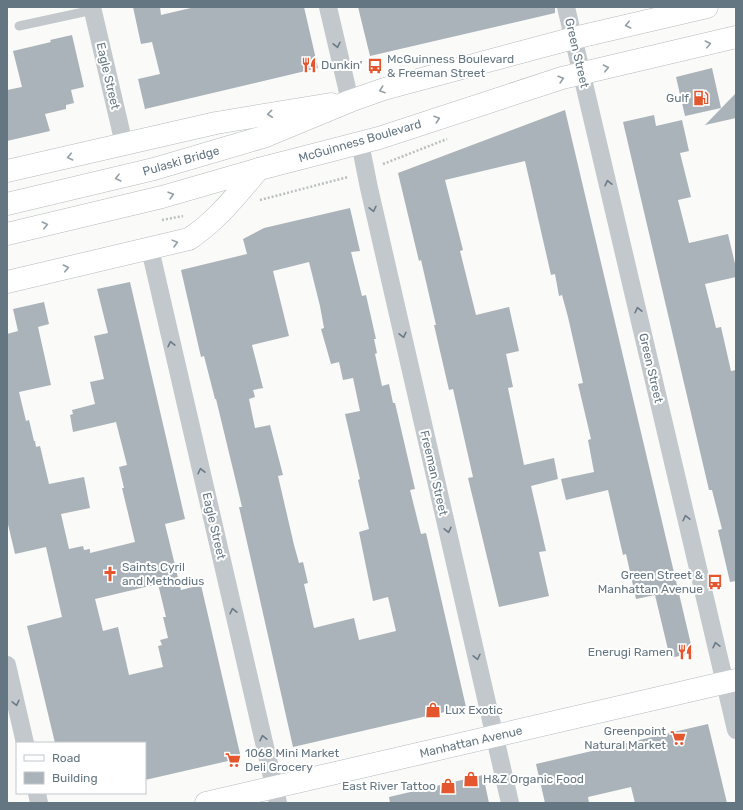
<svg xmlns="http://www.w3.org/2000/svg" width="743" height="810" font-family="Rubik,sans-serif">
  <rect width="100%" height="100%" fill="#fafaf8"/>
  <!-- building -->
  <path fill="#aab3b9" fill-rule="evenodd" d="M133 7H160L161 15 195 7H304L318 68 145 109 138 79 160 74 152 42 141 44Z
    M358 7H555V13L370 56Z
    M72 35 84 87 71 90 74 103 66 105V109L45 114 50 131 7 141V90L22 87 13 51 51 42 50 40Z
    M712 68 721 108 685 116 676 77Z
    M736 93V118L705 125Z
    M565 110 693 653 670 658 655 595 636 599 626 554 623 555 608 490 566 500 561 479 594 472 588 440 591 439 578 384 583 383 568 317 562 295 559 296 555 274 551 275 525 161 445 180 463 250 460 251 476 315 509 307 519 351 506 354 513 387 508 388 524 465 554 458 558 479 531 486 546 551 539 552 549 596 499 607 468 478 473 477 453 389 449 390 434 325H436L421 260 419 261 398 173Z
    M654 115 656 126 682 120 689 151 680 153 691 197 678 200 689 243 728 234 736 268V277L705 284 716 328 721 327 731 371 736 370V581L730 582 720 539 718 530 722 529 712 490H709L623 122Z
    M350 208 360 251 351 252 362 296 366 295 376 339H374L377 353 375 354 382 386 389 384 393 403H395L415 489 410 490 421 534 426 533 466 707 293 747 249 551 239 507H242L237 486 216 399H215L204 356 201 357 181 270 247 254 243 239 264 228ZM309 262 320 306 324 328 321 329 331 364 339 362 343 380 353 378 360 411 345 414 360 479 358 480 369 529 359 532 373 601 388 597 396 631 359 640 354 618 314 628 304 584 308 583 303 562 299 563 294 545 278 476 283 475 270 425 255 428 249 399 255 397 253 390 263 388 252 345 289 336 273 271Z
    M130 282 185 519 165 524 181 590 201 585 241 758 145 780V743H55L27 626 62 617 46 547 15 554 7 520V334L18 331 13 309 44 302 49 324 38 327 51 385 19 392 26 421 29 420 34 441H35L36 447 40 446 49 484 84 477 90 508 61 514 69 549 83 546 84 550 90 549V553L135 542 122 488H124L119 467 127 465 116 422 73 432 70 415 73 414 72 410 95 404 90 382 104 379 94 336 108 333 97 289ZM158 584 166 617H163L168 638 160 640 162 645 158 646 163 667 129 675 118 627 103 631 95 599Z
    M708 724 727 803H635L631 787 588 797 589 803H545L536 764Z
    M483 775 489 803H390L389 797Z"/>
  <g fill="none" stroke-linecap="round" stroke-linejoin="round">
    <defs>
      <path id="secondary" d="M7 171 216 123 331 104
        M7 282 189 239C217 221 238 193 259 169
        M206 803 736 680"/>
      <path id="primary" d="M7 204 154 169 263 137 350 101 384 89 574 38 707 7
        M7 234 162 197 259 169 379 138 562 78 736 37"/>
    </defs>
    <!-- secondary casing -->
    <use href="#secondary" stroke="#b3babf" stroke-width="23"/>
    <!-- primary casing -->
    <use href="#primary" stroke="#b5babe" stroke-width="23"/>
    <!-- path -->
    <path stroke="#bbbfc2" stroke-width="2.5" stroke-dasharray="2 2" stroke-linecap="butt" d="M383 164 447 139
      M260 200 348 177
      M162 220 183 216"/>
    <!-- lane -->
    <path stroke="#c3c8cc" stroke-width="9" d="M19 26 93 10"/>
    <!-- street -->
    <path stroke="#c3c8cc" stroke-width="18" d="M92 7 124 144
      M328 7 350 101
      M566 7 736 730
      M360 143 369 188 510 803
      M150 249 278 803
      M7 665 25 743
      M37 793 39 803"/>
    <!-- secondary -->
    <use href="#secondary" stroke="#fff" stroke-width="22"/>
    <!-- primary -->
    <use href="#primary" stroke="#fff" stroke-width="22"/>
  </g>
  <!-- one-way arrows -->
  <defs><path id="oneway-chevron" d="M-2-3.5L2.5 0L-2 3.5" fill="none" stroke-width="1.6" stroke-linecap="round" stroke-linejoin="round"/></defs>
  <g stroke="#939fa8">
    <use href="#oneway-chevron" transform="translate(628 25) rotate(167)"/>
    <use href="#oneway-chevron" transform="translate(708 44) rotate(-13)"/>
    <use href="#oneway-chevron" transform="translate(606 68) rotate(-13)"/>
    <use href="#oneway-chevron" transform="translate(561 79) rotate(-16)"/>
    <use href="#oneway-chevron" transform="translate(382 90) rotate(161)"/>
    <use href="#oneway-chevron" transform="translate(270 114) rotate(174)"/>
    <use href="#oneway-chevron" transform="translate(437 119) rotate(-18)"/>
    <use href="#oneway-chevron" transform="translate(70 157) rotate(167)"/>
    <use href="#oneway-chevron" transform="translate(118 178) rotate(166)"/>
    <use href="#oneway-chevron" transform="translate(171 195) rotate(-16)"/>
    <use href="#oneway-chevron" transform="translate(45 225) rotate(-13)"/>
    <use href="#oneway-chevron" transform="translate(175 243) rotate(-15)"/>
    <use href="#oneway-chevron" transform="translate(66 268) rotate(-13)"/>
  </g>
  <g stroke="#6a7a87">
    <use href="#oneway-chevron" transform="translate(337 45) rotate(77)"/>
    <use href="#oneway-chevron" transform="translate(608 183) rotate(-103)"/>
    <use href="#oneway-chevron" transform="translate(373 209) rotate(77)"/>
    <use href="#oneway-chevron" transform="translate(638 310) rotate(-103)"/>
    <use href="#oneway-chevron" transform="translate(403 335) rotate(77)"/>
    <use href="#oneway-chevron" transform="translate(171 344) rotate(-103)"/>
    <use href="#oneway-chevron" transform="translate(201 471) rotate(-103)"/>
    <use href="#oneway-chevron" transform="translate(686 518) rotate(-103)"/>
    <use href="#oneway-chevron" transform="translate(448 530) rotate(77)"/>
    <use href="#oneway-chevron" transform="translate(233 611) rotate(-103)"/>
    <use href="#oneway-chevron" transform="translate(716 645) rotate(-103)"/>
    <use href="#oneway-chevron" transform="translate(477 657) rotate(77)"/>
    <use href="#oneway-chevron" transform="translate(16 703) rotate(77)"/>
    <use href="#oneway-chevron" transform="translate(263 738) rotate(-103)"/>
  </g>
  <!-- icons -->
  <defs>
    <symbol id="restaurant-bare" viewBox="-9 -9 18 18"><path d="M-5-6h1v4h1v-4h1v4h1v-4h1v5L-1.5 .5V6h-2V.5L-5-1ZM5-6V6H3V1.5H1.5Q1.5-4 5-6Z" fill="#e4572e" stroke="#fff" stroke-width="2.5" paint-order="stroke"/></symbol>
    <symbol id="bus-bare" viewBox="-9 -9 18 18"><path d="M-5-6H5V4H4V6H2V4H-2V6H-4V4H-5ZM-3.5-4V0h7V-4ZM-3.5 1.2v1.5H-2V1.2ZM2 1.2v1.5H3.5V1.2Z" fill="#e4572e" stroke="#fff" stroke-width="2.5" paint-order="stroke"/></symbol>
    <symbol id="fuel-bare" viewBox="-9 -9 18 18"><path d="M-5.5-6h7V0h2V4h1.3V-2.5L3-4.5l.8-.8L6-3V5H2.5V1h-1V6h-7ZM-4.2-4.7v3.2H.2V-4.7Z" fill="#e4572e" stroke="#fff" stroke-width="2.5" paint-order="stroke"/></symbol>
    <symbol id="church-bare" viewBox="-9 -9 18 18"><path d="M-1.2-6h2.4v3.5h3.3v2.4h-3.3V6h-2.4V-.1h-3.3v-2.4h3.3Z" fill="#e4572e" stroke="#fff" stroke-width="2.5" paint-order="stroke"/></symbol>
    <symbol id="shop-bare" viewBox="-9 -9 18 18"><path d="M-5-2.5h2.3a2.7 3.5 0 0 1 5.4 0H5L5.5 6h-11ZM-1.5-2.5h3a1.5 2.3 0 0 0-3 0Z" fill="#e4572e" stroke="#fff" stroke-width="2.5" paint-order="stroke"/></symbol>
    <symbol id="supermarket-bare" viewBox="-9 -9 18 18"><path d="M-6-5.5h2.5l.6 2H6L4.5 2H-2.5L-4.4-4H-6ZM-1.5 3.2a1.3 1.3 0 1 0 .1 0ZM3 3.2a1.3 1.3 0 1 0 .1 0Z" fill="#e4572e" stroke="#fff" stroke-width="2.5" paint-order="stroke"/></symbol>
  </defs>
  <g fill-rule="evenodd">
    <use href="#restaurant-bare" x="298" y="54" width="22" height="22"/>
    <use href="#bus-bare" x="364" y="55" width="22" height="22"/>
    <use href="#fuel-bare" x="690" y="87" width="22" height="22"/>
    <use href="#church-bare" x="99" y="563" width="22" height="22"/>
    <use href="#bus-bare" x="704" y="571" width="22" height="22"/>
    <use href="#restaurant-bare" x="674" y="641" width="22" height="22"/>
    <use href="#shop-bare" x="422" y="699" width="22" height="22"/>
    <use href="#supermarket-bare" x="667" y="727" width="22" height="22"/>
    <use href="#supermarket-bare" x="222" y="749" width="22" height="22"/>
    <use href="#shop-bare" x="460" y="768" width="22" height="22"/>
    <use href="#shop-bare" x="437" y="775" width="22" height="22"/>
  </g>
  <g text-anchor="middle" stroke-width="4" stroke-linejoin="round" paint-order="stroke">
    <!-- street labels -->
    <g font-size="12" fill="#657683" stroke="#fff">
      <text transform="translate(577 53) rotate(77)" y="4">Green Street</text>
      <text transform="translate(108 76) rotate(77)" y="4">Eagle Street</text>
      <text transform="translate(360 141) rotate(-16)" y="4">McGuinness Boulevard</text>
      <text transform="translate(181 161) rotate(-16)" y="4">Pulaski Bridge</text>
      <text transform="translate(651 368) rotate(77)" y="4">Green Street</text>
      <text transform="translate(434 473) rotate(77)" y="4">Freeman Street</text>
      <text transform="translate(214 526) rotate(77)" y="4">Eagle Street</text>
      <text transform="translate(471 742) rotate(-13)" y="4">Manhattan Avenue</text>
    </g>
    <!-- poi labels -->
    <g font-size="12" fill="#657683" stroke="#fff" text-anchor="start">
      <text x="387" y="63">McGuinness Boulevard<tspan x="387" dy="14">&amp; Freeman Street</tspan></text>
      <text x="321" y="69">Dunkin'</text>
      <text x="689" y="102" text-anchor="end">Gulf</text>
      <text x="122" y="571">Saints Cyril<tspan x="122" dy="14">and Methodius</tspan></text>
      <text x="703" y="579" text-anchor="end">Green Street &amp;<tspan x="703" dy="14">Manhattan Avenue</tspan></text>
      <text x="673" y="656" text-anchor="end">Enerugi Ramen</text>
      <text x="445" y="714">Lux Exotic</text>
      <text x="666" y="735" text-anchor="end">Greenpoint<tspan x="666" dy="14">Natural Market</tspan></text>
      <text x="245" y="757">1068 Mini Market<tspan x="245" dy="14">Deli Grocery</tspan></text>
      <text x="483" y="783">H&amp;Z Organic Food</text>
      <text x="436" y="790" text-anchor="end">East River Tattoo</text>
    </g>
  </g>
  <!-- border -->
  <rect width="743" height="810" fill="none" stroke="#657683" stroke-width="16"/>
  <!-- legend -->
  <rect x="16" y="742" width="130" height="52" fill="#ffffff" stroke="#c1c8cd"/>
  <rect x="24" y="755" width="20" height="6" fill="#ffffff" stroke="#c1c8cd"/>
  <text x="52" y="762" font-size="12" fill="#657683">Road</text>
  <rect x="24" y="772" width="20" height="12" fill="#aab3b9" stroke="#c1c8cd"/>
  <text x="52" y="782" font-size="12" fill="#657683">Building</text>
</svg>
